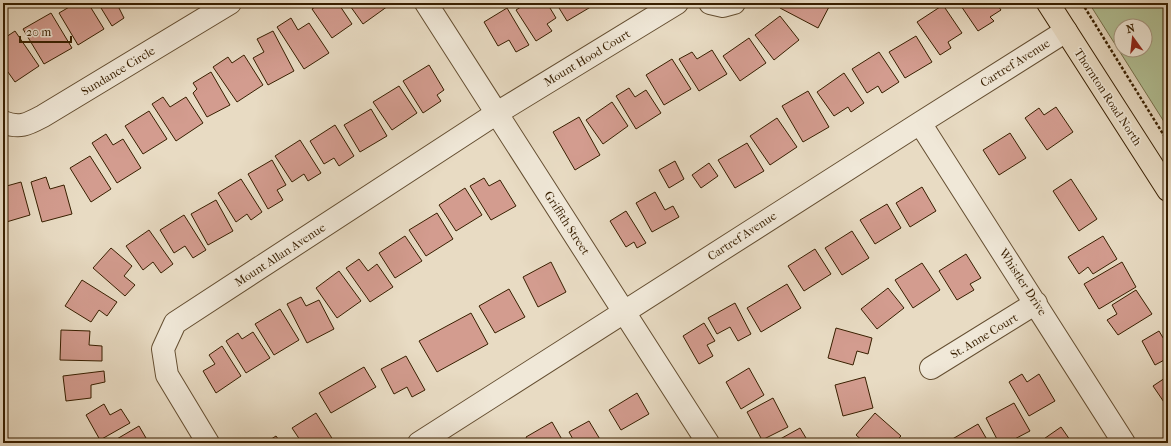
<svg xmlns="http://www.w3.org/2000/svg" width="1171" height="446" font-family="'IM FELL French Canon',serif">
  <rect width="100%" height="100%" fill="#e8dbc3"/>
  <filter id="stains"><feTurbulence type="fractalNoise" baseFrequency=".005" numOctaves="4"/><feColorMatrix values="0 0 0 0 .2 0 0 0 0 .09 0 0 0 0 .02 0 0 0 .5 -.17"/></filter>
  <radialGradient id="worn" r=".72"><stop offset=".6" stop-color="#630" stop-opacity="0"/><stop offset="1" stop-color="#630" stop-opacity=".3"/></radialGradient>
  <!-- green -->
  <path fill="#b2c196" stroke="#75704b" fill-rule="evenodd" d="M1089 3H1168V128ZM1121 26H1145V50H1121Z"/>
  <!-- building -->
  <path fill="#d39c8f" stroke="#381f00" d="M76 3H88L104 29 78 45 59 13Z
    M98 3H118L117 4 124 18 112 26Z
    M321 3H338L352 24 332 38 312 9Z
    M348 3H386L388 6 363 24Z
    M527 3H547L556 18 547 24 552 31 536 41 516 10Z
    M556 3H592L594 5 567 21Z
    M782 3H831L818 28 780 8Z
    M959 3H996L1001 10 990 17 994 21 978 31Z
    M943 5 962 33 948 42 951 48 940 55 917 22Z
    M507 8 529 45 516 52 509 40 498 46 484 22Z
    M51 13 72 48 44 64 23 29Z
    M780 16 799 40 774 60 755 35Z
    M291 18 298 30 309 23 329 53 304 69 277 27Z
    M15 31 39 66 15 82 3 65V39Z
    M273 31 294 71 268 85 253 58 264 52 257 39Z
    M916 36 932 62 905 78 889 52Z
    M749 38 766 63 740 81 723 56Z
    M712 50 727 74 699 91 679 59 692 52 697 59Z
    M879 52 899 82 882 93 878 86 867 93 852 69Z
    M244 55 263 85 237 102 213 67 228 57 232 63Z
    M672 59 691 89 664 105 646 75Z
    M429 65 444 90 437 95 441 101 423 113 403 81Z
    M211 72 230 105 207 117 193 93 197 89 193 83Z
    M844 73 864 103 851 112 848 107 834 116 817 92Z
    M399 86 417 113 392 130 373 102Z
    M629 88 635 97 646 90 661 113 636 129 616 96Z
    M808 91 829 127 803 142 782 106Z
    M163 97 170 107 186 97 203 123 176 141 152 104Z
    M612 102 628 126 603 144 586 120Z
    M1056 107 1073 132 1047 150 1025 118 1039 108 1044 115Z
    M371 109 387 136 360 152 344 125Z
    M149 111 167 139 143 154 125 126Z
    M579 117 600 155 575 170 553 132Z
    M777 118 797 147 770 165 750 136Z
    M335 125 354 156 339 166 334 158 324 164 310 141Z
    M1010 133 1026 158 999 175 983 150Z
    M106 134 113 145 123 139 141 168 117 183 92 143Z
    M300 140 321 173 308 181 304 174 292 182 275 156Z
    M747 143 764 171 735 188 718 160Z
    M90 156 111 189 91 202 70 168Z
    M272 160 286 185 277 190 283 200 268 209 248 174Z
    M675 161 684 179 669 188 659 170Z
    M709 163 718 176 701 188 692 175Z
    M46 177 50 189 64 185 72 214 42 222 31 182Z
    M484 178 489 186 500 180 516 206 491 220 470 186Z
    M241 179 262 212 251 220 247 214 236 222 218 193Z
    M1071 179 1097 219 1079 231 1053 191Z
    M21 182 30 215 3 223V187Z
    M922 187 936 211 910 227 896 203Z
    M465 188 482 215 456 231 439 205Z
    M655 192 665 210 673 206 679 217 652 232 636 203Z
    M216 200 233 231 208 245 191 214Z
    M887 204 901 228 875 244 860 220Z
    M626 211 646 243 637 248 634 242 626 247 610 221Z
    M437 213 453 239 426 256 409 230Z
    M184 215 206 250 193 258 185 246 174 253 160 230Z
    M149 230 173 264 161 273 153 262 143 270 126 246Z
    M852 231 869 258 842 275 825 248Z
    M405 236 422 261 395 278 379 253Z
    M1103 236 1117 259 1093 274 1088 267 1079 274 1068 257Z
    M111 248 132 266 124 276 135 285 125 296 93 268Z
    M815 249 831 274 804 291 788 266Z
    M966 254 981 278 970 284 974 290 957 300 939 271Z
    M359 259 368 271 377 264 393 287 370 302 346 268Z
    M551 262 566 292 538 307 523 277Z
    M1122 262 1136 287 1099 309 1084 284Z
    M922 263 940 290 913 308 895 280Z
    M339 271 361 301 337 318 316 288Z
    M82 280 117 302 107 316 99 310 91 322 65 306Z
    M787 284 801 308 761 332 747 308Z
    M888 288 904 308 877 329 861 309Z
    M509 289 525 317 495 333 479 306Z
    M1136 290 1152 314 1118 335 1107 320 1117 314 1112 305Z
    M301 297 306 306 319 300 334 329 307 343 287 304Z
    M735 303 751 334 738 341 730 327 717 334 708 318Z
    M280 309 299 340 274 355 255 324Z
    M471 313 488 344 437 372 419 341Z
    M704 323 715 341 707 345 713 356 699 364 683 336Z
    M836 328 872 338 868 354 857 351 853 365 828 358Z
    M61 330 90 331 89 345 102 346V361L60 360Z
    M1159 331 1168 346V358L1155 365 1142 341Z
    M253 332 270 358 246 373 226 341 238 333 242 339Z
    M222 346 241 376 216 393 203 371 215 364 209 355Z
    M406 356 425 390 412 397 407 387 394 394 381 369Z
    M364 367 376 387 331 413 319 393Z
    M749 368 764 395 741 409 726 382Z
    M104 371 105 382 91 385V398L66 401 63 376Z
    M1022 374 1027 382 1039 374 1055 401 1029 416 1009 382Z
    M1168 376V408L1153 386Z
    M865 377 873 408 843 416 835 385Z
    M637 393 649 414 621 430 609 410Z
    M773 398 788 427 762 440 747 412Z
    M1014 403 1030 431 1007 443H999L986 418Z
    M104 404 110 415 121 409 130 423 100 440 86 415Z
    M316 413 335 443H302L292 428Z
    M875 413 901 436 894 443H865L856 435Z
    M589 421 601 441 597 443H575L569 432Z
    M552 422 564 443H529L526 437Z
    M978 424 989 443H951L949 441Z
    M139 426 146 438 140 441 141 443H110Z
    M1061 427 1070 440 1066 443H1038Z
    M800 428 809 443H773Z
    M276 436 281 443H265Z
    M520 439 523 443H514Z
    M921 440 937 441V443H921Z"/>
  <g fill="none" stroke-linecap="round" stroke-linejoin="round">
    <defs>
      <path id="minor" d="M426 3 708 443
        M710 3 723 6 734 3
        M3 122C20 129 28 124 43 116L230 3
        M920 123 1124 443
        M931 368 1036 303
        M208 443 167 375 163 349 175 323 497 113 677 3
        M419 443 920 123 1066 31"/>
      <path id="major" d="M1048 3 1168 190"/>
    </defs>
    <!-- minor casing -->
    <use href="#minor" stroke="#644e31" stroke-width="24"/>
    <!-- major casing -->
    <use href="#major" stroke="#381f00" stroke-width="24"/>
    <!-- path -->
    <path stroke="#381f00" stroke-width="2.5" stroke-dasharray="3 2" stroke-linecap="butt" d="M1082 3 1168 142"/>
    <!-- minor -->
    <use href="#minor" stroke="#f0e8d8" stroke-width="22"/>
    <!-- major -->
    <use href="#major" stroke="#e8dbc3" stroke-width="22"/>
  </g>
  <g text-anchor="middle" stroke-width="3" stroke-linejoin="round" paint-order="stroke">
    <!-- street labels -->
    <g font-size="12" fill="#381f00" stroke="#f0e8d8">
      <text transform="translate(587 58) rotate(-31)" y="4">Mount Hood Court</text>
      <text transform="translate(1015 63) rotate(-32)" y="4">Cartref Avenue</text>
      <text transform="translate(118 71) rotate(-31)" y="4">Sundance Circle</text>
      <text transform="translate(1108 97) rotate(57)" y="4">Thornton Road North</text>
      <text transform="translate(567 223) rotate(57)" y="4">Griffith Street</text>
      <text transform="translate(742 236) rotate(-33)" y="4">Cartref Avenue</text>
      <text transform="translate(280 255) rotate(-33)" y="4">Mount Allan Avenue</text>
      <text transform="translate(1023 282) rotate(57)" y="4">Whistler Drive</text>
      <text transform="translate(984 336) rotate(-31)" y="4">St. Anne Court</text>
    </g>
  </g>
  <!-- margin -->
  <rect width="1171" height="446" fill="none" stroke="#e8dbc3" stroke-width="16"/>
  <rect x="4" y="4" width="1163" height="438" fill="none" stroke="#381f00" stroke-width="2"/>
  <rect x="8" y="8" width="1155" height="430" fill="none" stroke="#381f00"/>
  <!-- north arrow -->
  <g transform="translate(1133 38) rotate(345)"><circle r="19" fill="#f0e8d8" stroke="#a69882"/>
  <path d="M0-3L7 15L0 10L-7 15Z" fill="#8f2418"/>
  <text y="-6" font-size="11" font-weight="bold" text-anchor="middle" fill="#381f00">N</text>
  </g>
  <!-- scale -->
  <path d="M20 36v6h51v-6" fill="none" stroke="#381f00" stroke-width="2"/>
  <text x="26" y="36" font-size="12" fill="#381f00" stroke="#f0e8d8" stroke-width="3" paint-order="stroke">20 m</text>
  <rect width="100%" height="100%" filter="url(#stains)"/>
  <rect width="100%" height="100%" fill="url(#worn)"/>
</svg>
